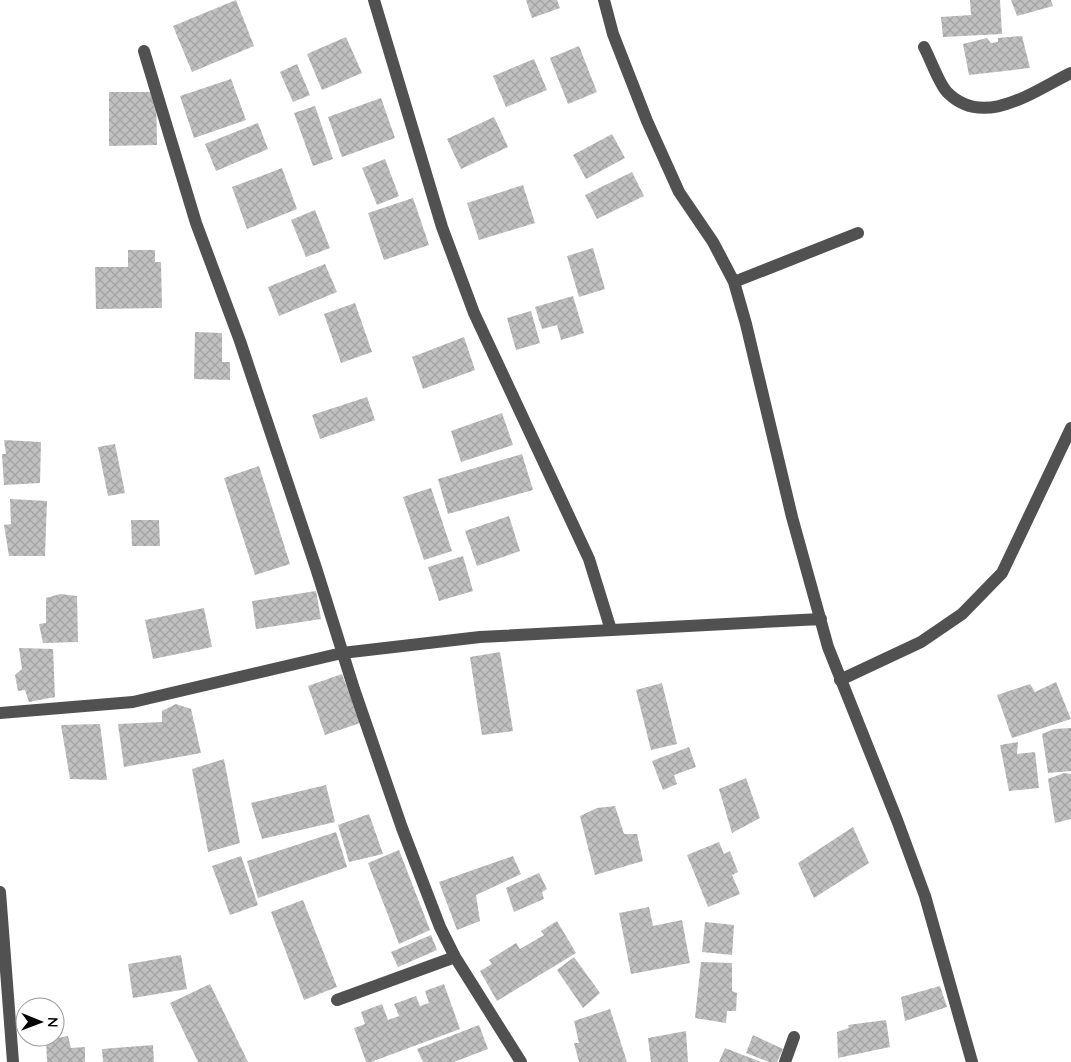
<svg xmlns="http://www.w3.org/2000/svg" width="1071" height="1062" font-family="Quicksand,sans-serif">
  <defs>
    <pattern id="building-cross-hatch" width="8" height="8" patternUnits="userSpaceOnUse" patternTransform="scale(1.25)"><rect width="8" height="8" fill="#c0c0c0"/><path d="M0 0l8 8M0 8l8-8" fill="none" stroke="#a3a3a3"/></pattern>
  </defs>
  <rect width="100%" height="100%" fill="#fff"/>
  <!-- building -->
  <path fill="url(#building-cross-hatch)" d="M236 0 254 46 192 72 173 26Z
    M526 0H557L560 8 532 18Z
    M970 0H1000L1002 34 943 37 941 17 971 15Z
    M1011 0H1051L1053 6 1017 16Z
    M1022 36 1030 68 969 75 963 44 987 38 991 43 998 42V38Z
    M346 37 362 73 322 90 307 54Z
    M579 46 597 92 568 104 550 58Z
    M534 59 547 90 506 107 493 76Z
    M297 64 310 95 293 102 280 72Z
    M231 79 246 120 194 138 180 96Z
    M109 92H156L157 145 109 146Z
    M381 98 395 138 342 157 328 117Z
    M315 106 333 159 313 166 294 113Z
    M494 117 508 147 461 169 447 139Z
    M258 123 268 149 216 171 205 144Z
    M612 134 625 158 586 179 573 155Z
    M385 159 399 196 377 205 362 168Z
    M282 168 297 209 247 229 232 187Z
    M632 172 644 196 597 219 585 195Z
    M523 185 535 223 479 240 467 203Z
    M413 198 429 245 384 260 368 213Z
    M315 210 330 248 306 257 291 220Z
    M593 248 605 289 579 297 567 256Z
    M128 250H155V262H161L162 308 96 309 95 267H128Z
    M325 264 337 292 279 316 268 287Z
    M573 296 584 333 561 340 557 325 542 329 535 307Z
    M355 303 372 352 341 363 324 314Z
    M531 311 540 343 516 350 507 318Z
    M195 332 222 333V362H230V380L194 379Z
    M464 337 475 370 423 389 412 357Z
    M367 397 375 420 320 439 312 415Z
    M502 413 513 445 461 462 451 431Z
    M4 440 41 442 40 483 4 485 2 454H6Z
    M115 444 125 493 108 496 98 447Z
    M522 454 533 490 448 514 438 479Z
    M259 466 290 564 255 575 224 478Z
    M431 488 452 551 424 560 403 497Z
    M10 499 47 501 45 556H9L4 525 11 524Z
    M509 516 520 551 477 566 465 531Z
    M131 520H159L160 546H132Z
    M463 556 473 591 439 601 428 567Z
    M316 591 321 619 256 629 252 601Z
    M60 594 77 596 78 642 43 643 39 624 46 623V598Z
    M204 608 212 647 153 659 145 620Z
    M19 648 53 649 55 697 29 702 25 690 18 691 15 675 22 669Z
    M500 652 513 731 482 735 470 657Z
    M342 674 360 723 325 735 308 686Z
    M1056 682 1071 719 1012 738 997 695 1030 684 1035 692Z
    M662 683 677 744 651 750 636 690Z
    M176 704 191 709 201 753 124 767 118 724 162 722V711Z
    M100 724 107 780 70 779 61 725Z
    M1071 728V771L1048 773 1042 734 1054 729Z
    M1018 742 1017 754 1035 752 1039 788 1009 791 1000 745Z
    M689 747 696 767 674 775 677 784 663 790 652 761Z
    M224 759 240 843 208 852 192 769Z
    M1064 773 1071 774V819L1055 823 1048 779Z
    M746 778 760 818 732 833 719 789Z
    M326 785 335 822 262 839 251 803Z
    M615 806 624 834H637L643 861 595 875 580 816 597 808Z
    M369 814 383 854 349 862 338 825Z
    M853 827 869 863 814 898 798 863Z
    M336 832 347 867 258 898 247 861Z
    M719 842 724 854 730 851 738 872 732 875 740 894 708 907 687 855Z
    M399 850 430 930 399 944 368 863Z
    M241 856 258 905 230 915 212 866Z
    M513 856 521 874 476 895 480 921 457 930 439 882Z
    M539 873 547 889 542 892 544 899 514 912 506 888Z
    M303 900 337 987 304 1000 271 912Z
    M649 907 653 926 682 920 690 963 631 974 619 913Z
    M557 921 576 953 497 1001 480 971 492 964 489 960 516 943 520 949 544 935 541 931Z
    M705 922 734 925 732 955 702 952Z
    M431 935 437 950 398 967 391 952Z
    M181 955 187 989 133 998 128 964Z
    M574 957 600 993 583 1008 557 970Z
    M701 962 732 963V991L737 993 736 1011H727L726 1023 695 1018Z
    M210 984 248 1062H198L170 1003Z
    M444 984 460 1029 371 1062H366L354 1028 365 1024 361 1012 382 1004 388 1020 399 1016 394 1004 416 996 420 1006 429 1003 425 991Z
    M940 986 947 1007 905 1021 901 997Z
    M610 1009 627 1062H579L574 1043H579L574 1021Z
    M886 1020 890 1047 838 1058 837 1032 849 1028 848 1025Z
    M479 1025 488 1049 454 1062H423L417 1049Z
    M686 1031 688 1062H651L648 1038Z
    M753 1035 783 1049 777 1062H769L746 1053Z
    M68 1036 71 1048 85 1047V1062H47L46 1040Z
    M153 1045 154 1062H103L102 1049Z
    M725 1048 761 1062H719Z"/>
  <g fill="none" stroke-linecap="round" stroke-linejoin="round">
    <!-- minor -->
    <path stroke="#515151" stroke-width="12" d="M374 0 442 227 474 313 589 559 611 630
      M604 0 613 34 647 121 679 192 713 242 734 282 746 324 792 517 828 647 897 820 925 896 972 1062
      M924 47C930 58 939 84 947 92 984 130 1035 90 1071 73
      M144 51 196 223 240 341 316 568 354 689 402 828 440 927 455 957 521 1062
      M734 282 858 233
      M840 680 921 642 962 614 1002 573 1071 428
      M0 713 133 702 342 653 480 637 821 619
      M0 892 13 1062
      M337 1000 455 957
      M785 1062 794 1037"/>
  </g>
  <!-- north arrow -->
  <g transform="translate(40 1022) rotate(91)"><circle r="24" fill="#ffffff" stroke="#999999"/>
  <path d="M0-4L9 19L0 12L-9 19Z" fill="#000000"/>
  <text y="-8" font-size="14" font-weight="bold" text-anchor="middle" fill="#000000">N</text>
  </g>
</svg>
